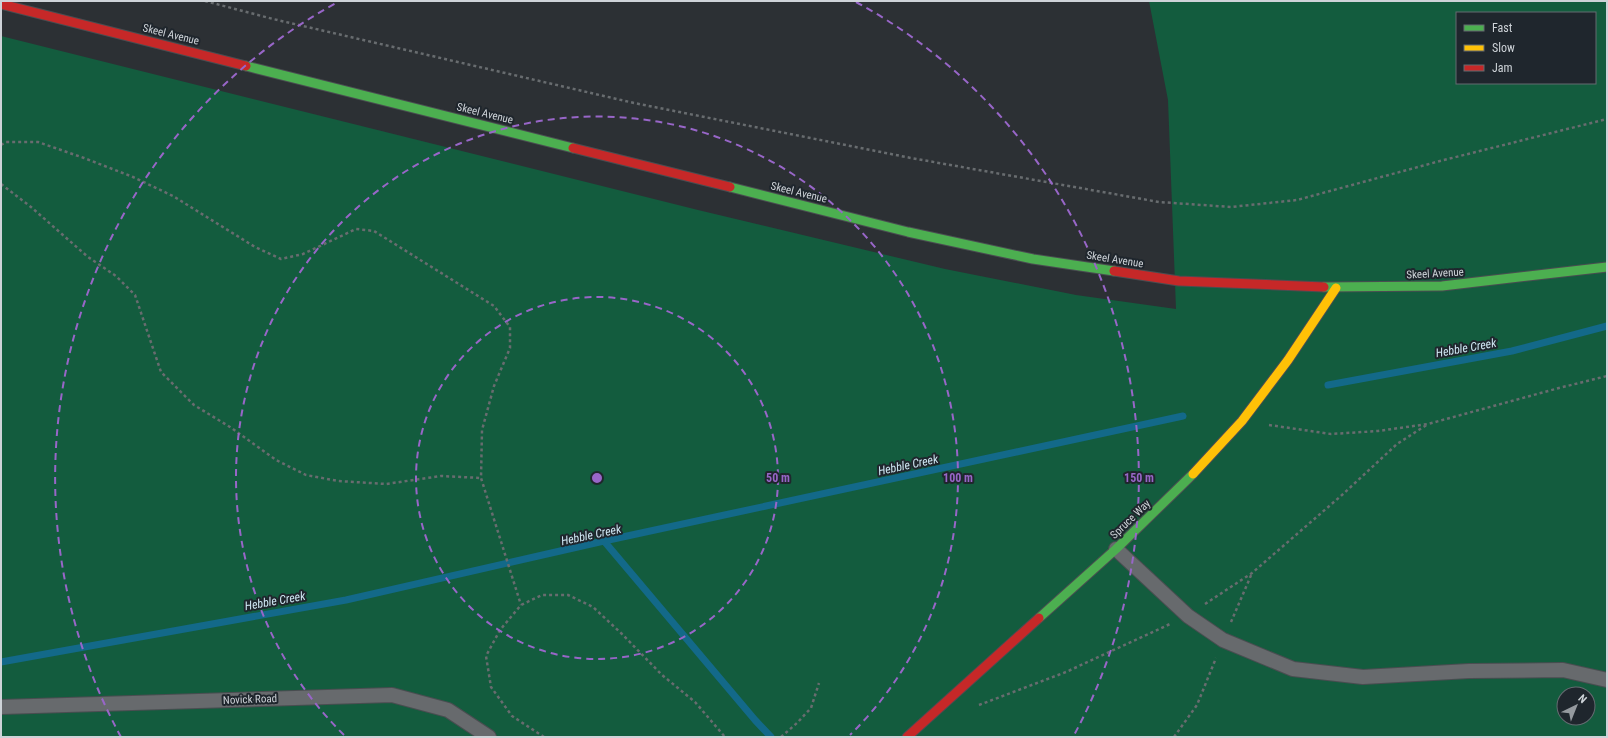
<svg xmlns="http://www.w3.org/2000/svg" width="1608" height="738" font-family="'Roboto Condensed',sans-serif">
  <rect width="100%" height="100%" fill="#2c3034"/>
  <!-- grass -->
  <path fill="#135c3e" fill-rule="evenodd" d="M1149 1H1607V737H1V36L698 210 945 269 1076 295 1176 309 1168 100ZM1457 13H1595V83H1457ZM1564 694H1588V718H1564Z"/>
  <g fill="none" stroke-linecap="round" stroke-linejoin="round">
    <!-- stream -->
    <path stroke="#136989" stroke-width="7" d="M1328 385 1512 351 1607 326
      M604 541 755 720 771 737
      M1 662 346 600 604 541 1183 416"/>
    <defs>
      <path id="lane" d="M1116 549 1188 616 1223 640 1293 669 1363 677 1469 671 1563 670 1607 680
        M1 707 392 695 448 710 489 737"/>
      <path id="fast" d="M246 66 573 148
        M730 187 908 232 1033 259 1114 271
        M1324 287 1442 286 1607 267
        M1039 618 1116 549 1193 474"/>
      <path id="slow" d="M1193 474 1242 421 1288 360 1336 288"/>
      <path id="jam" d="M1 4 246 66
        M573 148 730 187
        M1114 271 1179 281 1324 287
        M907 737 1039 618"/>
    </defs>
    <!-- lane casing -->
    <use href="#lane" stroke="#4a4d51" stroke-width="16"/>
    <!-- fast casing -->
    <use href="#fast" stroke="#4a4d51" stroke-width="11"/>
    <!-- slow casing -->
    <use href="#slow" stroke="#4a4d51" stroke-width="11"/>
    <!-- jam casing -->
    <use href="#jam" stroke="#4a4d51" stroke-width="11"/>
    <!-- path -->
    <path stroke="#686c6f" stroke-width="2.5" stroke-dasharray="3 3" stroke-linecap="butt" d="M205 1 273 19 634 103 911 158 1159 202 1231 207 1297 200 1440 161 1607 119
      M1 145 6 142H38L84 158 133 177 173 196 255 247 281 259 303 254 356 229 374 231 494 306 510 327V348L494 386 482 430 481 478 521 605
      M1 184 31 207 88 257 116 276 135 295 161 372 194 405 230 427 276 460 306 475 338 481 386 484 441 476 481 478
      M1269 425 1331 434 1378 431 1428 424 1559 388 1607 376
      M1205 604 1252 573 1342 495 1397 444 1428 424
      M1231 622 1252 573
      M979 705 1066 672 1170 624
      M544 737 512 716 491 687 486 656 500 630 521 605 542 595H568L593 607 622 634 662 675 695 702 725 737
      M781 737 797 723 811 708 819 683
      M1174 737 1197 705 1216 658"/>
    <!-- lane -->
    <use href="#lane" stroke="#676a6d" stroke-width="14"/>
    <!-- fast -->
    <use href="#fast" stroke="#4caf50" stroke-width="9"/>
    <!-- slow -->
    <use href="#slow" stroke="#ffc107" stroke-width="9"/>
    <!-- jam -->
    <use href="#jam" stroke="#c62828" stroke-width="9"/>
  </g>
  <!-- distance rings -->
  <g fill="none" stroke="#9866c8" stroke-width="2" stroke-dasharray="7 5">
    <circle cx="597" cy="478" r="181"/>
    <path d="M344 735A361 361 0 1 1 850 735"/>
    <path d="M121 737A542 542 0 0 1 338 2M856 2A542 542 0 0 1 1073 737"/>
  </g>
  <g text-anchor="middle" stroke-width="4" stroke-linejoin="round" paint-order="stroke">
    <!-- street labels -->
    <g font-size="11" fill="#ced3d8" stroke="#1f262d">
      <text transform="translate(171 34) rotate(14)" y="4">Skeel Avenue</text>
      <text transform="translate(485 113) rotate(14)" y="4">Skeel Avenue</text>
      <text transform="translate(799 192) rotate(14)" y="4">Skeel Avenue</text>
      <text transform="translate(1115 259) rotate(9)" y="4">Skeel Avenue</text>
      <text transform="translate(1435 273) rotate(-3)" y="4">Skeel Avenue</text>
      <text transform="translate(1130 519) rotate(-44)" y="4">Spruce Way</text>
      <text transform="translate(250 699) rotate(-2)" y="4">Novick Road</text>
    </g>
    <!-- water labels -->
    <g font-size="12" font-style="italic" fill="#cfe7f3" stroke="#1f262d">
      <text transform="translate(1466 348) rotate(-10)" y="4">Hebble Creek</text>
      <text transform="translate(908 465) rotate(-12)" y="4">Hebble Creek</text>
      <text transform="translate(591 535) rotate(-12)" y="4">Hebble Creek</text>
      <text transform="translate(275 601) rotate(-10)" y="4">Hebble Creek</text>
    </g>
  </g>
  <circle cx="597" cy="478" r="6" fill="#9866c8" stroke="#1f262d" stroke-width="2"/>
  <g font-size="12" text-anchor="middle" font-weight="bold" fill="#9866c8" stroke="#1f262d" stroke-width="4" stroke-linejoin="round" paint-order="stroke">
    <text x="778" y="482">50 m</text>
    <text x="958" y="482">100 m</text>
    <text x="1139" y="482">150 m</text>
  </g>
  <!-- border -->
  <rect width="1608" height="738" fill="none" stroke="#ced3d8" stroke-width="4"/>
  <!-- legend -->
  <rect x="1456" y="12" width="140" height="72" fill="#1f262d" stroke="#656b71"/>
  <rect x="1464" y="25" width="20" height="6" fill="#4caf50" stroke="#656b71"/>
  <text x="1492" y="32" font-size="12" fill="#ced3d8">Fast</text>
  <rect x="1464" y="45" width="20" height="6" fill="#ffc107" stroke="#656b71"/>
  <text x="1492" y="52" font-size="12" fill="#ced3d8">Slow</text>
  <rect x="1464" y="65" width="20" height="6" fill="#c62828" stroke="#656b71"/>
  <text x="1492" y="72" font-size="12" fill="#ced3d8">Jam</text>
  <!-- north arrow -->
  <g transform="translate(1576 706) rotate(43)"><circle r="19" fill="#1f262d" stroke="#656b71"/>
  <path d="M0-3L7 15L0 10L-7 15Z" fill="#959a9f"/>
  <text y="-6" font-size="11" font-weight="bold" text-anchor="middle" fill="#ced3d8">N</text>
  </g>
</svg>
